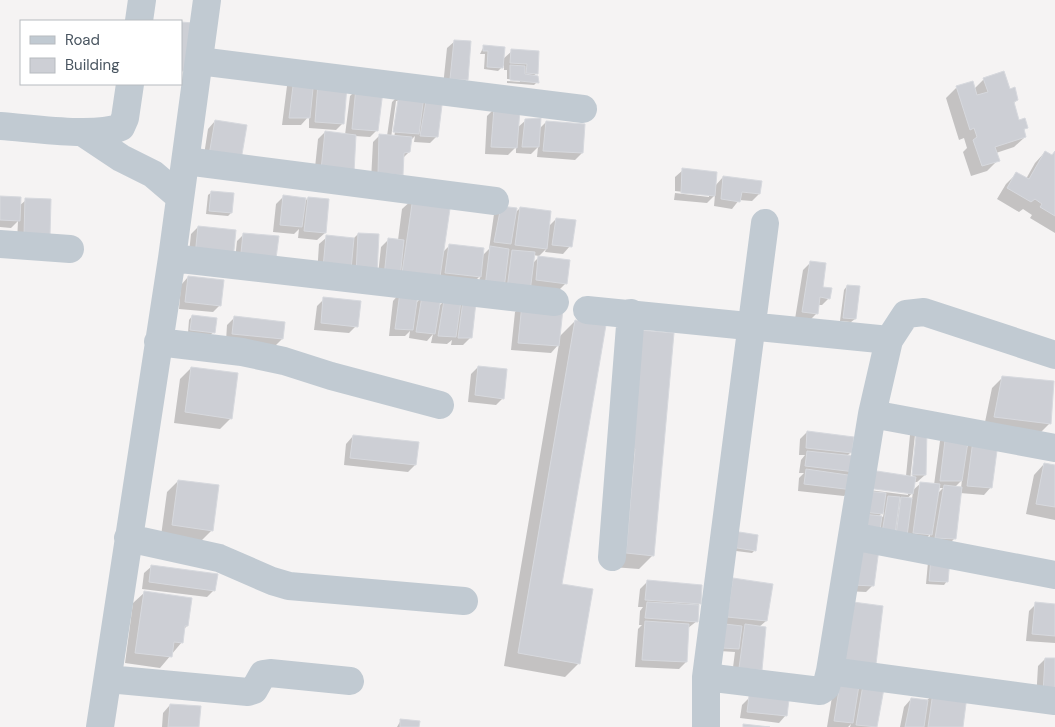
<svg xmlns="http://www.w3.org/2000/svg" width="1055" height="727" font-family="'DM Sans',sans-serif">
  <rect width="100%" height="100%" fill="#f5f3f3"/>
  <!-- shadow -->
  <path fill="#0003" fill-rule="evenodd" d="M455 41 467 79 460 86H443L447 48Z
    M484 46 502 60 512 51 538 52 537 73 533 76 537 82 534 85 507 83V81L520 82V80L507 79V70H504V65L498 71 484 69 485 54H480Z
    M294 79 311 91 318 84 343 123 336 130 309 128V116L301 125H282L287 86Z
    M984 79 1009 90 1017 100 1013 104 1019 122 1027 127 1023 131 1025 137 1014 147 996 153 998 160 987 171 971 176 963 152 967 148 964 138 959 140 946 98 957 87 974 89Z
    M357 89 377 130 370 137 355 136 314 177 318 139 325 132 345 135 350 96Z
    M399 95 442 98 437 136 430 143 414 142 415 136 410 141 409 152 403 158 402 174 395 182 371 180 373 142 380 135 387 136 392 102ZM396 101H399L394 139 391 138Z
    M494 109 517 128 526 120 539 129 546 122 582 153 575 160 537 157 538 147 531 154 516 153V147L508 155 485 154 487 116Z
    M215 121 245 126 202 168 208 129Z
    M1045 152 1051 156 1055 153V233L1030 218 1032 215 1023 209 1019 212 997 199 1006 184 1017 173 1026 179 1035 163Z
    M683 170 715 186 723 177 759 194 752 201 739 200 732 209 714 206 715 195 707 203 674 200 675 193 709 197V195L675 191V193V177Z
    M212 192 231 213 228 216 206 214 208 195Z
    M0 197 19 206 26 200H50L17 242 18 221 11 228 0 227Z
    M283 197 304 202 308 198 325 233 317 240 298 238 299 229 294 234 273 232 276 204Z
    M413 199 442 253 449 246 482 256 489 249 494 214 501 207 514 214 520 208 548 227 556 219 570 246 563 254 545 252 546 249 539 256 533 255 532 264 539 257 566 283 559 290 478 294 480 276 473 283 377 284 381 247 388 240H398L402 209Z
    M198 227 232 259 188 263 191 234Z
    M244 234 277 237 234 269 237 241Z
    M358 234 376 274 317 275 319 244 327 237 353 239Z
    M810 263 821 288 829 298 822 305H818L817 313 810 320 795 319 803 270Z
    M188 277 220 305 213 312 179 309 181 285Z
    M847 286 855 319 851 322 840 321 844 290Z
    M400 293 415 304 422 297 438 307 444 301 459 307 463 302 470 338 463 345H451L452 340 447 344 431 343 433 334 427 341 409 338 410 331 405 336H389L393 301Z
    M324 299 356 326 349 333 314 330 317 306Z
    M522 305 559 337 575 321 560 585 579 663 565 677 504 666 559 344 551 353 511 350 515 312Z
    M192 316 214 332 210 335 188 333 189 320Z
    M234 318 282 339 275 346 226 341 227 325Z
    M625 345 653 555 639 569 612 567Z
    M478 367 503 398 496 405 468 402 471 374Z
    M191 368 231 418 220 429 174 423 180 379Z
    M1003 377 1050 423 1039 434 984 427 992 388Z
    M917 428 925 475 917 482H914L912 491 921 483 934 485 940 441 947 434 966 448 973 441 991 487 984 495 960 493 954 539 947 546 929 545 930 534 924 541 880 536 881 527 876 533 857 530 861 489 908 495 906 476 910 435ZM915 435H917L912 481H910ZM962 480 961 488 955 487ZM938 488H943L937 494ZM913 492 912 499H907ZM884 511 883 517H878Z
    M807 432 851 452 847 456 852 489 844 496 798 491 799 478 804 473H799L801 460 805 455H799L800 439Z
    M353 436 415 465 408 472 344 465 346 444Z
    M1044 464 1055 466V520L1026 514 1034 475Z
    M178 481 212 530 201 541 161 536 167 492Z
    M730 536 755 550 752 553 728 550Z
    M878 550 873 585 866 592 845 591Z
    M928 562 947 581 944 585 926 584Z
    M152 566 214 590 207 597 142 589 144 573Z
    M733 579 766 621 759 627 761 669 732 675 735 652 719 651 726 586Z
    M647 582 699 603 697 621 688 628 686 662 679 669 635 667 638 629 642 625H639L640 611 643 607H638L640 589Z
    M144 593 187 626 184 629 182 642 160 668 125 663 133 603Z
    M1036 604 1055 605V643L1026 641 1029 611Z
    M1045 659 1055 660V701L1036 700 1038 666Z
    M883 684 876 727H850L851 724 848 727H827L834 685Z
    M934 694 962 727H900L904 707 911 699 926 701Z
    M750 697 786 715 779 723 740 718 742 705Z
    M170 705 198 727H162L163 713Z
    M401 720 418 727H397Z"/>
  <!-- building -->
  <path fill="#cdcfd5" stroke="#d7d9de" d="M181 22 193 23 189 71H181Z
    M454 40 471 41 468 80 450 79Z
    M483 45 505 47 503 68 487 67 488 51H483Z
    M511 49 539 51 538 74 526 73 527 64 510 63Z
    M510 65 525 66V74L538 76 539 83 510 80Z
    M1004 71 1010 89 1015 87 1018 100 1014 102 1019 120 1025 118 1028 128 1024 129 1026 137 995 147 1000 161 982 166 973 140 977 137 974 128 970 130 956 86 973 81 977 95 988 92 983 78Z
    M294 78 314 79 310 118H289Z
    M318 83 347 86 344 124 315 122Z
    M356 87 383 91 378 131 352 129Z
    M399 94 424 96 419 134 393 132Z
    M427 95 443 97 438 137 420 136Z
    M494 108 520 110 517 148 491 147Z
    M541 118 539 147H522L525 119Z
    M215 120 247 125 240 166 208 161Z
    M546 121 585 124 583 153 543 151Z
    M325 131 356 135 354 172 321 170Z
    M379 134 412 137 410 152 404 153 403 175 378 173Z
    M1045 151 1052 155 1055 151V216L1040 207 1042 204 1035 199 1031 202 1007 188 1016 172 1029 179Z
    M682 168 717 172 715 196 681 193Z
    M723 176 762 181 760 194 742 192 740 202 721 199Z
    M211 191 234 193 232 213 209 211Z
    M283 195 306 198 302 227 280 225Z
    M0 196 21 197 20 221 0 220Z
    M308 197 329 199 326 233 304 231Z
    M413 197 451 202 440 277 402 273Z
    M25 198 51 199 50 236 24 235Z
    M501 206 517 208 511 244 494 242Z
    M520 207 551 211 547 249 515 245Z
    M556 218 576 220 572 247 552 245Z
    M198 226 236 230 233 260 195 256Z
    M243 233 279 236 275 266 240 263Z
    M358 233 379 234 377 274 356 273Z
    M326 235 354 238 351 270 323 268Z
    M388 238 404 240 400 278 384 277Z
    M449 244 484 248 481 277 445 273Z
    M490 246 509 249 504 289 485 287Z
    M512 250 535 252 530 292 507 289Z
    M538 256 570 260 567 284 536 280Z
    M810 261 826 263 823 287 832 288 830 299 820 297 818 314 802 312Z
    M188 276 224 280 221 306 185 302Z
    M847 285 860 286 856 319 843 318Z
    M400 292 418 294 413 330 395 329Z
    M422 296 441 298 435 334 416 332Z
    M323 297 361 301 358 327 321 323Z
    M444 300 461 301 456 337 438 336Z
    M463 301 476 302 472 338H458Z
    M522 304 563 309 559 346 518 343Z
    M192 315 217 318 215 333 190 330Z
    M234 316 285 322 283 339 232 334Z
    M575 320 606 325 562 584 593 589 580 664 518 653Z
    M639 330 674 333 654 556 626 553 635 449 629 448Z
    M478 366 507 369 504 399 475 395Z
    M191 367 238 373 232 419 185 412Z
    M1002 376 1054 381 1051 424 994 417Z
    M917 426 927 429 926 475H912Z
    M807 431 854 437 852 453 806 448Z
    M946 432 969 435 962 481H940Z
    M353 435 419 442 416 465 350 458Z
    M973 440 998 443 992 488 967 486Z
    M807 451 856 456 855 472 805 466Z
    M1044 463 1055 465V507L1036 504Z
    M806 469 855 476 853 490 804 484Z
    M870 470 916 477 913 494 867 488Z
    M178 480 219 485 213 531 172 525Z
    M920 482 940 484 932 535 913 533Z
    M944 485 962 487 956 539 935 538Z
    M865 491 886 493 883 514 862 512Z
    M888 496 900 497 895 534 882 533Z
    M901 497 912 498 907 536 896 535Z
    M862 514 882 516 880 530 860 527Z
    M733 531 758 535 756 551 731 547Z
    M857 546 879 549 874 586 852 585Z
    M931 558 950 559 948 582 929 581Z
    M151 565 218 574 215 591 149 582Z
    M733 578 773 584 767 621 727 617Z
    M647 580 702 585 701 604 645 600Z
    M144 591 192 598 188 626H185L183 643 174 642 172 657 135 653Z
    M647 602 699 605 698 622 645 618Z
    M853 602 883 606 876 664 844 660Z
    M1035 602 1055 604V636L1032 634Z
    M645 621 689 624 687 662 642 660Z
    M725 624 742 626 739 649 722 648Z
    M745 624 766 627 762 670 739 668Z
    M1045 658H1055V694L1043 693Z
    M841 677 860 679 853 723 834 721Z
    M864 679 885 683 877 727 856 725Z
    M760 687 790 691 787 716 747 712 749 696Z
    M933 692 967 696 963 727H928Z
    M911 698 928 700 924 727H905Z
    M170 704 201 706 199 727H168Z
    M400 719 420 721 419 727H400Z
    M743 724 770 727H743Z"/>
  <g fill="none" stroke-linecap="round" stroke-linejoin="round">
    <!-- minor -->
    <path stroke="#c1cad2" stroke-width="28" d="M139 21 142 0
      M199 61 583 109
      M0 126C31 128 94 138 121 127L125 118 130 84
      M82 132 121 158 153 174 180 197
      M186 161 495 201
      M0 244 70 249
      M172 258 555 302
      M587 310 889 340
      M158 342 242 352 284 361 331 376 440 405
      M872 414 889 340 906 314 924 312 1055 355
      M1055 448 872 414 852 536 1055 575
      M852 536 830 671 1055 701
      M128 538 219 558 272 581 289 586 464 601
      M612 557 631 313
      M706 677 820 691 826 687 830 671
      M108 679 248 692 254 690 263 674 270 673 350 681
      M100 727 172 258 207 0
      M706 727V677L765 223"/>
  </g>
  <!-- legend -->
  <rect x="20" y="20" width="162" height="65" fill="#ffffff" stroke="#b7bbc0"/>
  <rect x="30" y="36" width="25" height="8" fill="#c1cad2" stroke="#b7bbc0"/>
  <text x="65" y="45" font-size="15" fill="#4a5661">Road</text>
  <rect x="30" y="58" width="25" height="15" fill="#cdcfd5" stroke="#b7bbc0"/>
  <text x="65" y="70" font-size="15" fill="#4a5661">Building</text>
</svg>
